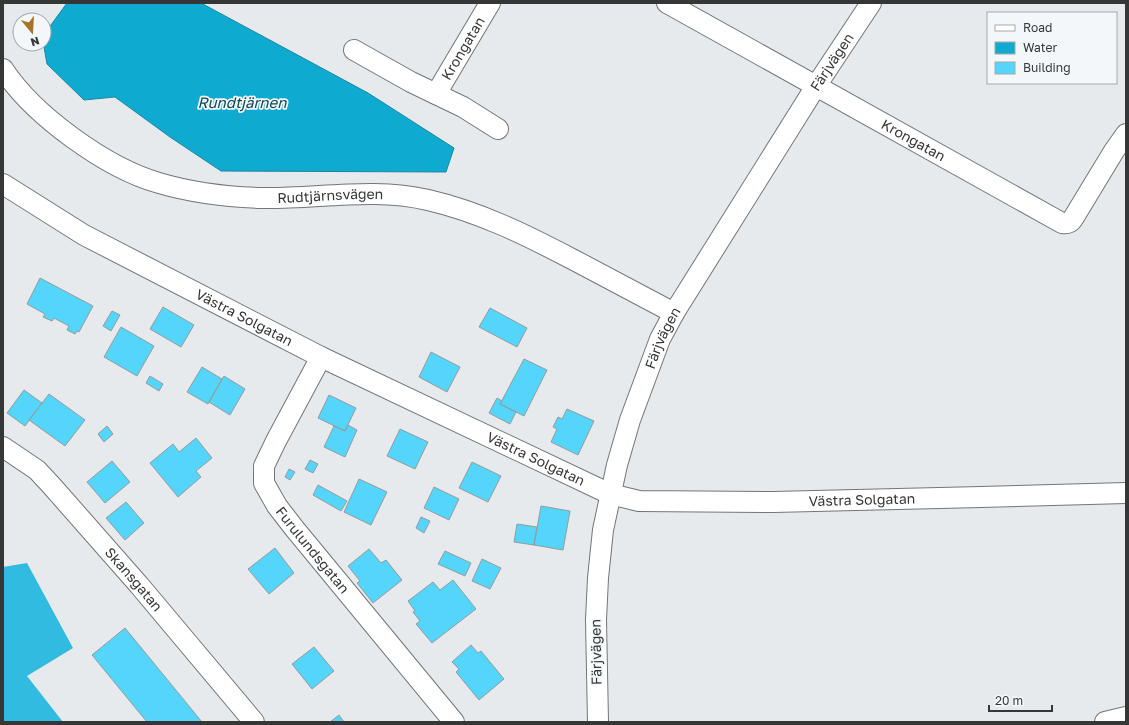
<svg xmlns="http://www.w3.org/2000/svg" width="1129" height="725" font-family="'Golos Text',sans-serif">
  <rect width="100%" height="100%" fill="#e6eaec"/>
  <!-- forest -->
  <path fill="#31bbe1" d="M27 563 73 648 27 676 63 722H3V567Z"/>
  <!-- water -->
  <path fill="#0eaad0" stroke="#1a88a2" d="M67 3H201L368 93 454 148 446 172 221 171 170 137 115 97 84 100 47 64 44 47 48 29Z"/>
  <!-- building -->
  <path fill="#54d5fc" stroke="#979b9c" d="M40 278 93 306 79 332 77 331 75 334 67 330 69 326 54 318 52 321 43 317 45 314 27 304Z
    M163 307 194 325 181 347 150 329Z
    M490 308 527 328 517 347 479 327Z
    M112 311 120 315 111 331 103 326Z
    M121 327 154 346 137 376 104 357Z
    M431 352 460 367 447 392 419 377Z
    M524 359 547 370 524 416 500 404Z
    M202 367 222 379 208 404 187 392Z
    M150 376 163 384 159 391 146 383Z
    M224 376 245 389 230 415 209 402Z
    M24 390 42 403 25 426 7 413Z
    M49 394 85 420 65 446 29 420Z
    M329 395 356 408 345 431 318 418Z
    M497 398 502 401 500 404 516 412 510 424 489 413Z
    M567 409 594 421 578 455 551 442 557 429 553 427 558 417 562 419Z
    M348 425 357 430 345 457 324 447 334 426 345 431Z
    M107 426 113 434 104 442 98 434Z
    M400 429 428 442 415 469 387 456Z
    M196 438 212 458 196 471 201 477 178 497 150 463 173 444 179 452Z
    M310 460 318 464 313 473 305 469Z
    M112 461 130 482 105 503 87 482Z
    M472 462 501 476 488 502 459 488Z
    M289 469 295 472 290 480 285 477Z
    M359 479 387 492 371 525 344 512Z
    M318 485 347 501 341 511 313 495Z
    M434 487 459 499 449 520 424 508Z
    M126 502 144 523 125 540 106 518Z
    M541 506 570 511 563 550 534 545Z
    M421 517 430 521 424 533 416 528Z
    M517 524 537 527 534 545 514 542Z
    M275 548 294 573 269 594 248 569Z
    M369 549 381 563 386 560 402 580 373 603 357 583 360 581 348 566Z
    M445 551 471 563 465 576 438 564Z
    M482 559 501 568 490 589 472 581Z
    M453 580 476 609 432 643 416 624 420 621 413 612 415 611 408 601 433 582 440 590Z
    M125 628 202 722H147L92 655Z
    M471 645 478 653 481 651 504 679 479 700 456 672 459 669 452 662Z
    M314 647 334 671 312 689 292 664Z
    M339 715 344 722H330Z"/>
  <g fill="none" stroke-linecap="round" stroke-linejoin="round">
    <defs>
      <g id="minor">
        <path id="s1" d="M667 3 1062 223C1069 224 1071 222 1074 217L1114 151 1126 134"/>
        <path d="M354 50 411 82 463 107 498 129"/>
        <path id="s2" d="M3 69C33 115 106 168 159 183 193 193 227 197 262 198 317 199 374 187 428 200 480 212 526 235 572 259 606 277 640 295 674 313"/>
        <path id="s3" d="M436 94 490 3"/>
        <path id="s4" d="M3 184 84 235 321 357 610 494 639 501 773 502 981 497 1126 493"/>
        <path id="s5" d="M321 357 276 441 264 466V483L277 506 294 528 454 722"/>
        <path id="s6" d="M3 447 37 470 51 485 139 585 254 722"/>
        <path id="s7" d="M598 722 596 620 598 578 603 530 617 465 630 420 660 339 674 313 816 86 871 3"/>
        <path d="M1105 722 1126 717"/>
      </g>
    </defs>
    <!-- minor casing -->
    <use href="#minor" stroke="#737678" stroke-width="22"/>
    <!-- minor -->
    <use href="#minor" stroke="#fff" stroke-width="20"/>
  </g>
  <g text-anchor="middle" stroke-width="3.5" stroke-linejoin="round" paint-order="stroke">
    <!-- street labels -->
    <g font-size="14" fill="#353737" stroke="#f3f7f9">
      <text dy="5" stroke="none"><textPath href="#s3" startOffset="53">Krongatan</textPath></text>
      <text dy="5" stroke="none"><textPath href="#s7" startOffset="718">Färjvägen</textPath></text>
      <text dy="5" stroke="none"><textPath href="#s1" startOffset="282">Krongatan</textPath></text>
      <text dy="5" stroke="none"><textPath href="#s2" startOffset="369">Rudtjärnsvägen</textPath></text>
      <text dy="5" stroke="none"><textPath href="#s4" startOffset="276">Västra Solgatan</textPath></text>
      <text dy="5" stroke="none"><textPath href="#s7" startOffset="394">Färjvägen</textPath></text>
      <text dy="5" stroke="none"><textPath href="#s4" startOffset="600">Västra Solgatan</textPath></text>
      <text dy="5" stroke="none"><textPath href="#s4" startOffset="935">Västra Solgatan</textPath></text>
      <text dy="5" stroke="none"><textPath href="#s5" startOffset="223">Furulundsgatan</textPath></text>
      <text dy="5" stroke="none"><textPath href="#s6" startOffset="187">Skansgatan</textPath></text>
      <text transform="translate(596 652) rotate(-91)" y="5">Färjvägen</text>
    </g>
    <!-- water labels -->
    <g font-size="15" font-style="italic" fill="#0c4656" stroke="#f3f7f9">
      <text x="242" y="108">Rundtjärnen</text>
    </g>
  </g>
  <!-- border -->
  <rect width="1129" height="725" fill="none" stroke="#353737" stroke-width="8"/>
  <!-- legend -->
  <rect x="987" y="12" width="130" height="72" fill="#f3f7f9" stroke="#a7aaab"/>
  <rect x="995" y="25" width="20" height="6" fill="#ffffff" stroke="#a7aaab"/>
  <text x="1023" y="32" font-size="12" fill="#353737">Road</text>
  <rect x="995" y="42" width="20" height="12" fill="#0eaad0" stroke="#a7aaab"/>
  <text x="1023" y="52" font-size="12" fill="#353737">Water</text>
  <rect x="995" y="62" width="20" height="12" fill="#54d5fc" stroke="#a7aaab"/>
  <text x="1023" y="72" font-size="12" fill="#353737">Building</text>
  <!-- north arrow -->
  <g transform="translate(32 32) rotate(162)"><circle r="19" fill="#f3f7f9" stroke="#a7aaab"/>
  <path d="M0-3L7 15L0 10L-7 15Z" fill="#a6732b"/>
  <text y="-6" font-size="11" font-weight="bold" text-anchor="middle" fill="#353737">N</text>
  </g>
  <!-- scale -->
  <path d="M989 705v6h63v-6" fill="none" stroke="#353737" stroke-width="2"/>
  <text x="995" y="705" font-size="12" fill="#353737" stroke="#f3f7f9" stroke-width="3" paint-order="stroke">20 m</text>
</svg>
